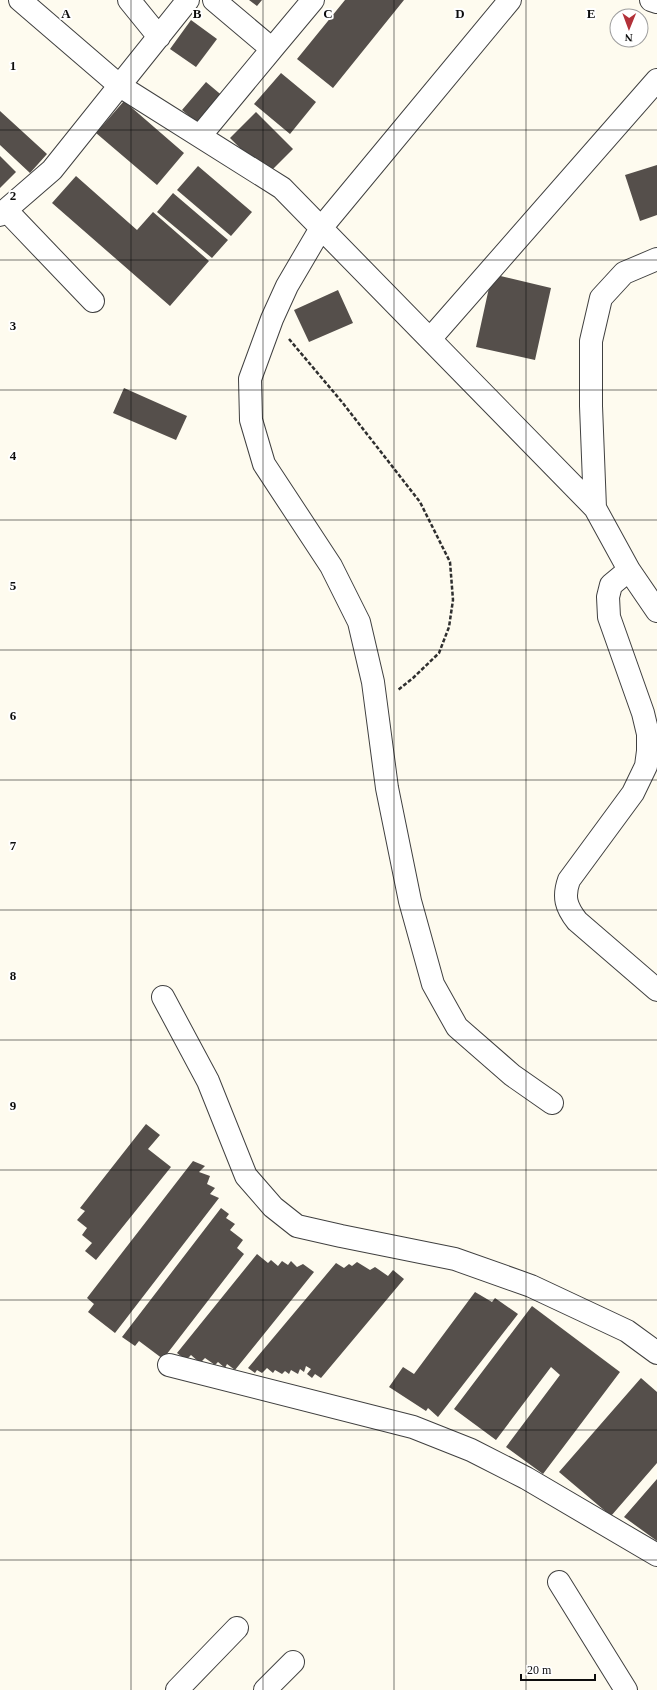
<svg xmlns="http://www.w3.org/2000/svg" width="657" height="1690" font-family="Georgia,serif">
  <rect width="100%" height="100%" fill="#fefbef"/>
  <!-- building -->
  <path fill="#554f4b" d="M249 0H262L257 6Z
    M345 0H404L333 88 297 59Z
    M191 20 217 39 196 67 170 49Z
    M281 73 316 102 290 134 254 104Z
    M206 82 225 98 201 126 182 110Z
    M124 101 184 153 157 185 96 133Z
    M0 111 47 154 30 173 0 145Z
    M256 112 293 149 267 175 230 138Z
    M0 156 16 172 0 188Z
    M657 165V215L640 221 625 175Z
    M198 166 252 212 231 236 177 190Z
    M76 176 137 230 153 212 209 261 170 306 52 203Z
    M173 193 228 240 212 258 157 212Z
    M492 274 551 288 535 360 476 347Z
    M338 290 353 323 309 342 294 310Z
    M124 388 187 416 176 440 113 413Z
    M146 1124 160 1135 148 1149 171 1167 96 1260 85 1251 92 1243 82 1235 87 1228 77 1220 85 1211 80 1208Z
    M193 1161 205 1166 199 1172 210 1176 207 1184 215 1188 210 1194 219 1198 115 1333 88 1312 94 1304 87 1298Z
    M221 1208 229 1214 226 1218 235 1224 230 1230 243 1240 237 1248 244 1254 163 1359 139 1341 135 1346 122 1337Z
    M257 1254 268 1263 271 1260 278 1266 282 1261 288 1265 291 1261 297 1267 303 1264 314 1272 235 1370 227 1364 225 1368 218 1362 215 1365 205 1358 200 1363 191 1355 186 1360 177 1353Z
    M357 1262 370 1270 375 1267 388 1276 393 1270 404 1279 321 1378 315 1374 312 1378 307 1374 311 1369 306 1366 304 1372 300 1369 298 1374 291 1370 289 1374 285 1371 282 1374 275 1370 273 1373 267 1368 262 1373 257 1370 255 1373 248 1368 336 1263 344 1268 349 1264 352 1266Z
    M475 1292 492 1302 495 1298 518 1314 438 1417 428 1408 426 1411 389 1387 403 1367 414 1374Z
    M532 1306 620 1372 543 1474 506 1447 560 1375 551 1367 496 1440 454 1409Z
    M641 1378 657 1392V1463L611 1516 559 1472Z
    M657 1479V1541L624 1517Z"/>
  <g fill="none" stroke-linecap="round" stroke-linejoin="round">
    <defs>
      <path id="minor" d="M20 0 120 86 282 188 595 508
        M129 0 159 37
        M214 0 272 49 313 0
        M510 0 321 228 287 286 272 319 250 379 251 420 264 464 331 566 359 622 373 682 387 788 410 901 433 984 457 1027 512 1075 552 1103
        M651 0 657 2
        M200 136 272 49
        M6 210 93 301
        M0 215 52 170 188 0
        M657 259 624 273 601 298 591 341V406L595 508 629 570 657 611
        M430 339 657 80
        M629 570 611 585 608 597 609 617 643 713 648 734V751L646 766 633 793 569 880C563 897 566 907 577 921L657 990
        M163 997 208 1081 246 1176 273 1207 297 1226 341 1236 455 1259 531 1286 627 1331 657 1353
        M169 1365 413 1427 471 1450 526 1478 657 1555
        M559 1582 626 1690
        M177 1690 237 1628
        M265 1690 293 1662"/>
    </defs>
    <!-- minor casing -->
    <use href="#minor" stroke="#404040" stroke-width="24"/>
    <!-- path -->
    <path stroke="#2f2f2f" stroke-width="2.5" stroke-dasharray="4 2" stroke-linecap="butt" d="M289 339 342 402 420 502 450 562 453 600 449 627 439 653 413 678 398 690"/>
    <!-- minor -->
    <use href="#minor" stroke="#fff" stroke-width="22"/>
  </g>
  <!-- grid -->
  <path fill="none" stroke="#0d0d0d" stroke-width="1" stroke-opacity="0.55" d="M131 0V1690M263 0V1690M394 0V1690M526 0V1690M0 130H657M0 260H657M0 390H657M0 520H657M0 650H657M0 780H657M0 910H657M0 1040H657M0 1170H657M0 1300H657M0 1430H657M0 1560H657"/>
  <g font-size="13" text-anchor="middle" font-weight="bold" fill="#0d0d0d" stroke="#fff" stroke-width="4" stroke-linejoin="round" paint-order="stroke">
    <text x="66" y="18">A</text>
    <text x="197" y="18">B</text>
    <text x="328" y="18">C</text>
    <text x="460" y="18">D</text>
    <text x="591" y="18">E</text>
    <text x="13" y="70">1</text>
    <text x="13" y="200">2</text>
    <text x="13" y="330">3</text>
    <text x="13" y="460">4</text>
    <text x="13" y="590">5</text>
    <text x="13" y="720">6</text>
    <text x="13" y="850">7</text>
    <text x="13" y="980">8</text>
    <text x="13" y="1110">9</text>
  </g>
  <!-- north arrow -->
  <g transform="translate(629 28) rotate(181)"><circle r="19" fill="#ffffff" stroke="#9e9e9e"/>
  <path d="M0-3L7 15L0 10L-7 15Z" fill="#b23139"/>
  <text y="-6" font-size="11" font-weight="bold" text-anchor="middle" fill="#0d0d0d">N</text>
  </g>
  <!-- scale -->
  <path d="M521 1674v6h74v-6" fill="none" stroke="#0d0d0d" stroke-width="2"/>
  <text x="527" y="1674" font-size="12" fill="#0d0d0d" stroke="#ffffff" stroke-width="3" paint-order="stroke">20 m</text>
</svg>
